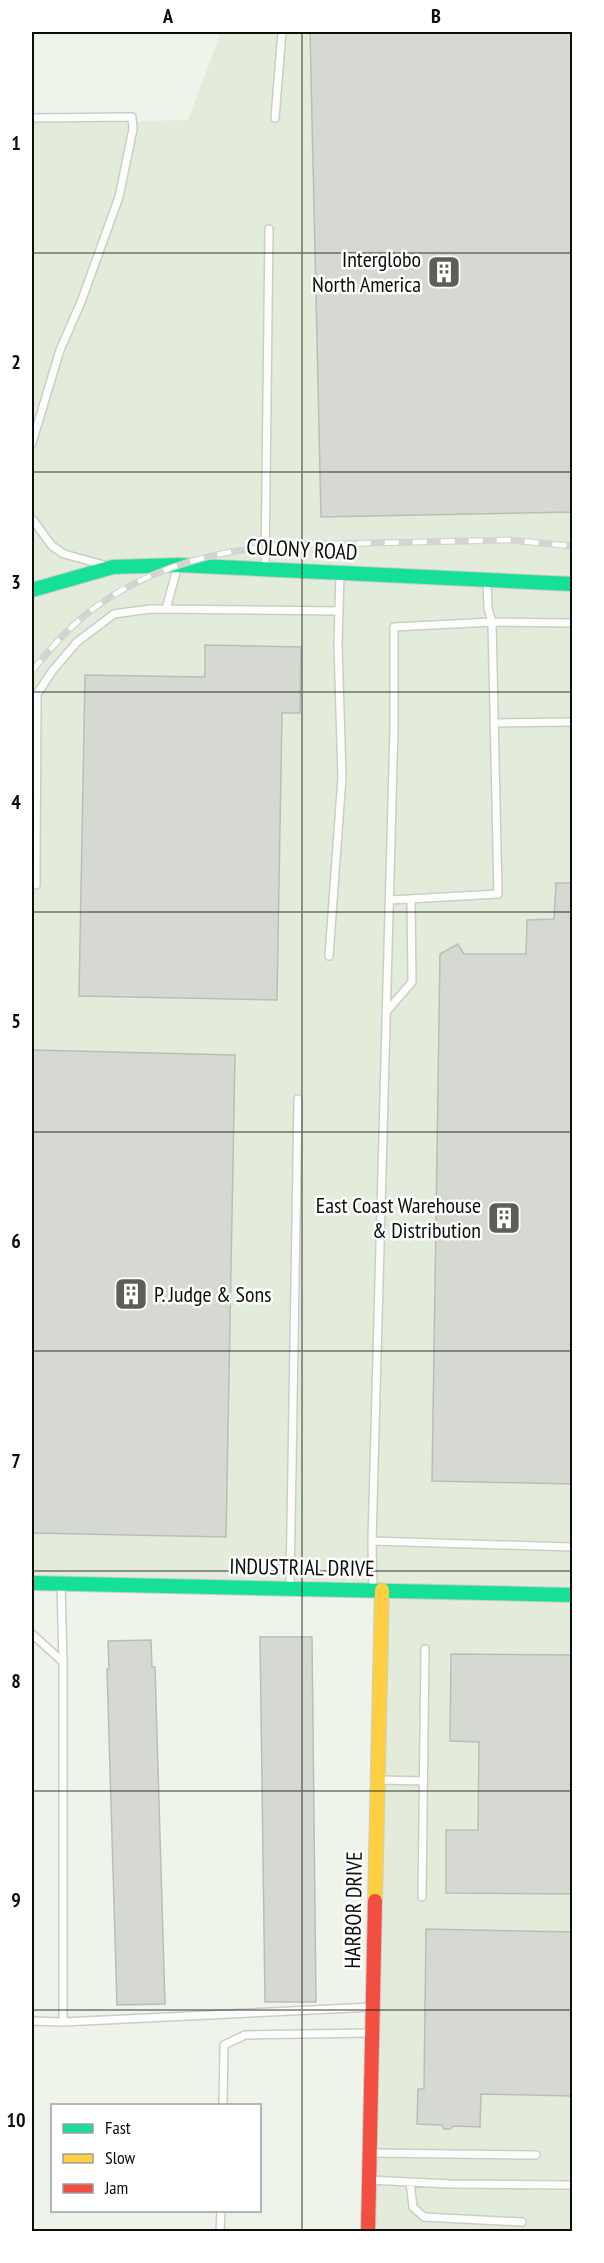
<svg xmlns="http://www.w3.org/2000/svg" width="604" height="2263" font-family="'PT Sans Narrow',sans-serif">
  <rect width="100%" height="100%" fill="#eff4ea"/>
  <!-- built -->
  <path fill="#e3ecdb" d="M221 32H572V2231H368L375 1590 32 1583V123L188 120Z"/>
  <!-- building -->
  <path fill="#d5d9d2" stroke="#babeb7" stroke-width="1.5" d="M310 32H573V512L321 517Z
    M205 645 301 647 300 713H282L277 1000 79 996 85 675 205 677Z
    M556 883H573V1484L432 1481 440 954 458 944 464 954H526L527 920 554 919Z
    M32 1050 235 1055 226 1537 32 1533Z
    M260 1637H312L316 2002H265Z
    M151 1640 152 1667H155L165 2004 117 2005 107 1669H109L108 1641Z
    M451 1654 573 1655V1894L446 1893V1830H478L479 1742 450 1741Z
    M426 1929 573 1932V2096L481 2094 480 2127 454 2126 450 2129H444L442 2125 417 2124 418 2089H424Z"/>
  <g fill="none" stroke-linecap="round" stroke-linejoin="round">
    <defs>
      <path id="lane" d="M32 118 132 117 133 129 119 197 81 302 60 350 32 443
        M275 118 282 32
        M33 520 52 546 64 554 104 565
        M265 569 269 229
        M166 609 178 565
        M495 723 572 722
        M36 885 37 694 53 670 77 642 114 614 150 609 339 611
        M390 900 498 894 492 622 488 608 487 582
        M329 956 342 777 338 644 340 575
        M387 1011 412 982 411 899
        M372 1541 572 1547
        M61 1584 63 1662V2022L372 2007
        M290 1588 298 1099
        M373 1590 372 1541 394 728V627L492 622 572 623
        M32 1634 63 1662
        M380 1780 423 1781
        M422 1897 425 1649
        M32 2021 63 2022
        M223 2106 224 2045 245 2035 372 2033
        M372 2153 536 2155
        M369 2180 450 2184 572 2185
        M410 2182 413 2207 424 2217 522 2222
        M220 2232 221 2210"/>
      <path id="fast" d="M32 590 113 567 178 565 572 584
        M32 1583 572 1595"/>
      <path id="slow" d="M375 1901 382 1590"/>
      <path id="jam" d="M368 2232 375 1901"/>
    </defs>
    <!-- lane casing -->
    <use href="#lane" stroke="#cbcec7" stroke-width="10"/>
    <!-- fast casing -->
    <use href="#fast" stroke="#cbcec7" stroke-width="16"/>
    <!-- slow casing -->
    <use href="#slow" stroke="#cbcec7" stroke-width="16"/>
    <!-- jam casing -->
    <use href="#jam" stroke="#cbcec7" stroke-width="16"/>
    <!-- lane -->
    <use href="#lane" stroke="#fdfdfc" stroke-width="7"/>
    <!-- fast -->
    <use href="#fast" stroke="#16e098" stroke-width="14"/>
    <!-- slow -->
    <use href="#slow" stroke="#ffcf43" stroke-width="14"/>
    <!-- jam -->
    <use href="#jam" stroke="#f24e42" stroke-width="14"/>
    <defs>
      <path id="rail" d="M32 671C52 647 73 622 100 604 154 566 220 550 285 545L509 540 572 546"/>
    </defs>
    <!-- rail casing -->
    <use href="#rail" stroke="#d4d5d3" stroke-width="7"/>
    <!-- rail -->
    <use href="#rail" stroke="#fff" stroke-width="4.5" stroke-dasharray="14" stroke-linecap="butt"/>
  </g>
  <!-- grid -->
  <path fill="none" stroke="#0c0f09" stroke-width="1.5" stroke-opacity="0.55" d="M302 32V2232M32 253H572M32 472H572M32 692H572M32 912H572M32 1132H572M32 1351H572M32 1571H572M32 1791H572M32 2010H572"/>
  <!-- icons -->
  <defs>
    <symbol id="building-square" viewBox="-11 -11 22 22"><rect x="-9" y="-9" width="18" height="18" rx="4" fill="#5b5f58" stroke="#fff"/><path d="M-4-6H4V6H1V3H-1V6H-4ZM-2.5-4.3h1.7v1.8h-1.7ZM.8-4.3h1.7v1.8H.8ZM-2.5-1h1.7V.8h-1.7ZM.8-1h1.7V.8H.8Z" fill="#fff"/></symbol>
  </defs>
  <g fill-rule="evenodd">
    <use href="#building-square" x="425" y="253" width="38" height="38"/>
    <use href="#building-square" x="485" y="1199" width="38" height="38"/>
    <use href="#building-square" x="112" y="1275" width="38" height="38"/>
  </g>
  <g text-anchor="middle" stroke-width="5" stroke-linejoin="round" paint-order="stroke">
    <!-- poi labels -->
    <g font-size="22" fill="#0c0f09" stroke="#fff" text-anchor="end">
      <text x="421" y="267">Interglobo<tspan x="421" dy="25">North America</tspan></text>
      <text x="481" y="1213">East Coast Warehouse<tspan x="481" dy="25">&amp; Distribution</tspan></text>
      <text x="154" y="1302" text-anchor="start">P. Judge &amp; Sons</text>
    </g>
    <!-- street labels -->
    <g font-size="22" fill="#0c0f09" stroke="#fff">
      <text transform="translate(302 549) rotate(3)" y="8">COLONY ROAD</text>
      <text transform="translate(302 1567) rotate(1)" y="8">INDUSTRIAL DRIVE</text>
      <text transform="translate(353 1910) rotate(-89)" y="8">HARBOR DRIVE</text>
    </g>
  </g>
  <!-- border -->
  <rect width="604" height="2263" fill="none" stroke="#ffffff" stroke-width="66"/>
  <!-- legend -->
  <rect x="51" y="2104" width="210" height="108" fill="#ffffff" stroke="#9e9f9d" stroke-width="1.5"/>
  <rect x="63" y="2124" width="30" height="9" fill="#16e098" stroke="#9e9f9d" stroke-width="1.5"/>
  <text x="105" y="2134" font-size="18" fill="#0c0f09">Fast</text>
  <rect x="63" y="2154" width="30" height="9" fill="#ffcf43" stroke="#9e9f9d" stroke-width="1.5"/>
  <text x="105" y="2164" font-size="18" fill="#0c0f09">Slow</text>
  <rect x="63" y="2184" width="30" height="9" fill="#f24e42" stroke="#9e9f9d" stroke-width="1.5"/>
  <text x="105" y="2194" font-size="18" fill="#0c0f09">Jam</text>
  <rect x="33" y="33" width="538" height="2197" fill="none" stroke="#0c0f09" stroke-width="2"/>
  <g font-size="20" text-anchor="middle" font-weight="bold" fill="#0c0f09">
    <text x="168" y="23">A</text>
    <text x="436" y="23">B</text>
    <text x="16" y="150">1</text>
    <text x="16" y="369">2</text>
    <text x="16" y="589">3</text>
    <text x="16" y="809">4</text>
    <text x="16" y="1028">5</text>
    <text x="16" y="1248">6</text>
    <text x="16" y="1468">7</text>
    <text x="16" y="1688">8</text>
    <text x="16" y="1907">9</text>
    <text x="16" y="2127">10</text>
  </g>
</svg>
